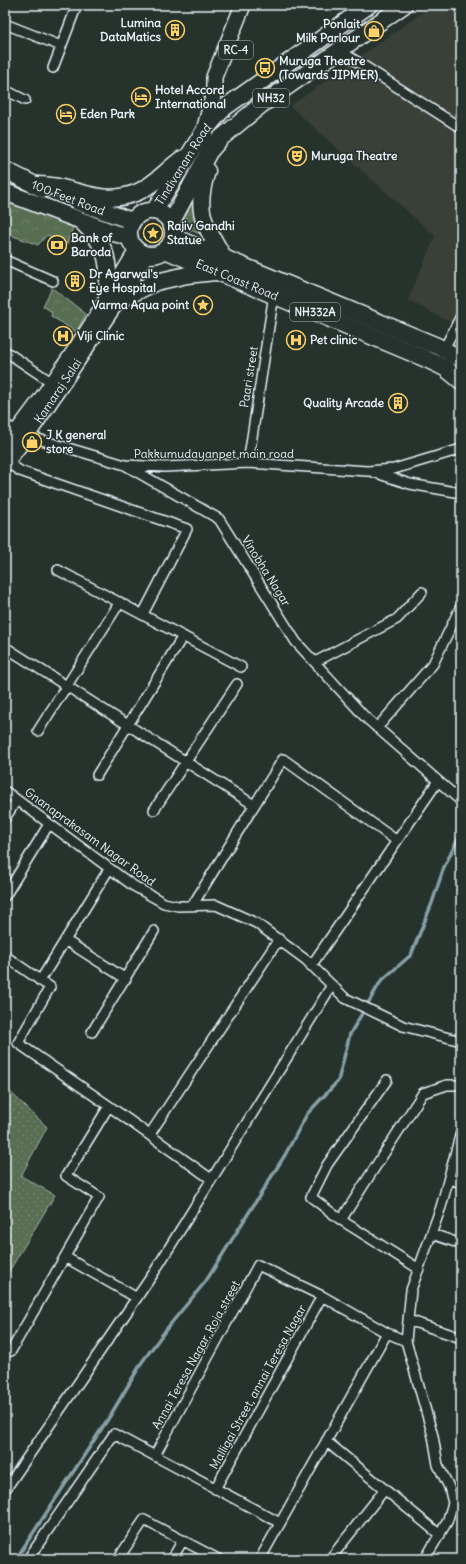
<svg xmlns="http://www.w3.org/2000/svg" width="466" height="1564" font-family="Delius,sans-serif">
  <defs>
    <pattern id="green-dots" width="8" height="8" patternUnits="userSpaceOnUse"><rect width="8" height="8" fill="#586e52"/><path d="M2 2h.1M6 6h.1" fill="none" stroke="#70836c" stroke-width="1.8" stroke-linecap="round"/></pattern>
    <pattern id="forest-crowns" width="20" height="18" patternUnits="userSpaceOnUse"><rect width="20" height="18" fill="#586e52"/><path d="M2 6a3 3 0 1 1 6 0M12 15a3 3 0 1 1 6 0" fill="none" stroke="#70836c"/></pattern>
  </defs>
  <rect width="100%" height="100%" fill="#26332d"/>
  <filter id="ink" filterUnits="userSpaceOnUse"><feTurbulence type="fractalNoise" baseFrequency=".025" numOctaves="2"/><feDisplacementMap in="SourceGraphic" scale="8" xChannelSelector="R" yChannelSelector="G"/><feConvolveMatrix kernelMatrix="1 2 1 2 8 2 1 2 1" color-interpolation-filters="sRGB"/></filter>
  <g filter="url(#ink)">
    <!-- built -->
    <path fill="#393f39" d="M433 5H461V328L408 300 435 236 290 106Z"/>
    <!-- green -->
    <path fill="url(#green-dots)" stroke="#a0b0a5" d="M193 197 194 216 200 234 186 228 182 220Z
      M5 1087 47 1127 21 1176 55 1195 5 1278Z"/>
    <!-- forest -->
    <path fill="url(#forest-crowns)" stroke="#a0b0a5" d="M5 196 75 222 67 244 47 235 38 245 5 233Z
      M52 288 86 314 76 332 51 316 52 312 43 306Z"/>
    <g fill="none" stroke-linecap="round" stroke-linejoin="round">
      <!-- stream -->
      <path stroke="#879fa5" stroke-width="3.5" d="M16 1559 110 1416 142 1362 168 1327 206 1281 285 1155 307 1114 338 1081 350 1034 381 981 411 955 432 903 444 867 461 833"/>
      <defs>
        <path id="minor" d="M5 24 61 46
          M339 50 461 128
          M53 68 77 5
          M5 90 25 100
          M5 260 53 281
          M444 349 461 316
          M5 351 51 382
          M5 425 28 436 125 465 165 467 248 463 367 471 394 469 461 449
          M7 462 20 471 187 529 143 614
          M248 463 274 294
          M125 465 219 519 296 642 365 717 461 801
          M373 472 410 484 461 493
          M58 570 241 667
          M5 647 254 805
          M315 662 397 619 422 592
          M377 728 433 664 461 606
          M38 731 120 602
          M97 775 183 636
          M5 791 132 885 164 903 178 906 216 905 256 923 306 960 345 998 403 1026 461 1041
          M154 810 237 684
          M5 818 17 800
          M5 896 49 824
          M192 906 283 759 397 841
          M65 940 126 979
          M5 956 50 987 18 1043 109 1106 66 1176 99 1197 11 1351
          M311 966 438 781
          M40 981 109 869
          M92 1032 154 931
          M387 1080 327 1165 311 1197 341 1220 419 1269
          M109 1106 211 1179
          M150 1134 279 939
          M449 1178 461 1183
          M341 1220 423 1093 447 1085H461
          M432 1234 461 1244
          M65 1257 137 1298
          M408 1320 461 1338
          M326 1441 440 1535
          M155 1455 258 1265 322 1296 387 1333 406 1341
          M215 1489 322 1296
          M5 1490 153 1274 332 985
          M28 1559 114 1434 280 1523
          M118 1559 144 1520 218 1559
          M172 1559 183 1540
          M260 1559 387 1333
          M330 1559 385 1489
          M425 1559 447 1522 453 1503 449 1487 438 1465 433 1436 406 1341 411 1290 441 1207 461 1132"/>
        <g id="secondary">
          <path d="M5 445C54 385 96 317 136 250"/>
          <path id="s1" d="M5 465 28 436 119 300 147 255"/>
        </g>
        <path id="primary" d="M209 152 204 131 214 93V77L243 5"/>
        <g id="trunk">
          <path d="M5 170 43 189"/>
          <path d="M207 171C194 212 204 223 224 258"/>
          <path d="M34 185C72 183 98 209 138 192 156 184 167 169 182 159"/>
          <path d="M5 192 114 233 129 237"/>
          <path d="M78 202 132 221"/>
          <circle cx="151" cy="233" r="22"/>
          <path id="s2" d="M154 211 204 131 224 108 369 5"/>
          <path d="M171 223 209 152 221 138 261 105 404 5"/>
          <path d="M84 224C109 246 110 267 107 298"/>
          <path d="M173 237 437 346 461 359"/>
          <path id="s3" d="M165 250 424 358 445 368 461 381"/>
          <path d="M119 300 156 282 187 275 215 272"/>
        </g>
      </defs>
      <!-- minor casing -->
      <use href="#minor" stroke="#e8f1f8" stroke-width="12"/>
      <!-- secondary casing -->
      <use href="#secondary" stroke="#e8f1f8" stroke-width="16"/>
      <!-- primary casing -->
      <use href="#primary" stroke="#e8f1f8" stroke-width="18"/>
      <!-- trunk casing -->
      <use href="#trunk" stroke="#e8f1f8" stroke-width="19"/>
      <!-- minor -->
      <use href="#minor" stroke="#26332d" stroke-width="9"/>
      <!-- secondary -->
      <use href="#secondary" stroke="#26332d" stroke-width="13"/>
      <!-- primary -->
      <use href="#primary" stroke="#26332d" stroke-width="15"/>
      <!-- trunk -->
      <use href="#trunk" stroke="#26332d" stroke-width="16"/>
    </g>
  </g>
  <!-- icons -->
  <defs>
    <symbol id="building-ring" viewBox="-11 -11 22 22"><circle r="9.5" fill="#26332d" stroke="#ffd166" stroke-width="1.5"/><path d="M-4-6H4V6H1V3H-1V6H-4ZM-2.5-4.3h1.7v1.8h-1.7ZM.8-4.3h1.7v1.8H.8ZM-2.5-1h1.7V.8h-1.7ZM.8-1h1.7V.8H.8Z" fill="#ffd166"/></symbol>
    <symbol id="shop-ring" viewBox="-11 -11 22 22"><circle r="9.5" fill="#26332d" stroke="#ffd166" stroke-width="1.5"/><path d="M-5-2.5h2.3a2.7 3.5 0 0 1 5.4 0H5L5.5 6h-11ZM-1.5-2.5h3a1.5 2.3 0 0 0-3 0Z" fill="#ffd166"/></symbol>
    <symbol id="bus-ring" viewBox="-11 -11 22 22"><circle r="9.5" fill="#26332d" stroke="#ffd166" stroke-width="1.5"/><path d="M-5-6H5V4H4V6H2V4H-2V6H-4V4H-5ZM-3.5-4V0h7V-4ZM-3.5 1.2v1.5H-2V1.2ZM2 1.2v1.5H3.5V1.2Z" fill="#ffd166"/></symbol>
    <symbol id="hotel-ring" viewBox="-11 -11 22 22"><circle r="9.5" fill="#26332d" stroke="#ffd166" stroke-width="1.5"/><path d="M-6-4.5h1.5V1H6V5H4.5V3h-9V5H-6ZM-4 0a1.8 1.8 0 1 1 3.6 0ZM.5 0V-2.5h3Q6-2.5 6 0Z" fill="#ffd166"/></symbol>
    <symbol id="theatre-ring" viewBox="-11 -11 22 22"><circle r="9.5" fill="#26332d" stroke="#ffd166" stroke-width="1.5"/><path d="M-5-5.5Q0-4 5-5.5V0Q5 5 0 6Q-5 5-5 0ZM-3.3-2.5H-1v1.5H-3.3ZM1-2.5H3.3v1.5H1ZM-2.8 1Q0 5.5 2.8 1Z" fill="#ffd166"/></symbol>
    <symbol id="sight-ring" viewBox="-11 -11 22 22"><circle r="9.5" fill="#26332d" stroke="#ffd166" stroke-width="1.5"/><path d="M0-6L1.8-2.2L6-1.7L2.9 1.2L3.7 5.4L0 3.3L-3.7 5.4L-2.9 1.2L-6-1.7L-1.8-2.2Z" fill="#ffd166"/></symbol>
    <symbol id="bank-ring" viewBox="-11 -11 22 22"><circle r="9.5" fill="#26332d" stroke="#ffd166" stroke-width="1.5"/><path d="M-6-4H6V4H-6ZM0-2.3a2.3 2.3 0 1 0 0 4.6a2.3 2.3 0 1 0 0-4.6Z" fill="#ffd166"/></symbol>
    <symbol id="hospital-ring" viewBox="-11 -11 22 22"><circle r="9.5" fill="#26332d" stroke="#ffd166" stroke-width="1.5"/><path d="M-5-5h3v3.5h4V-5h3V5h-3V1.5h-4V5h-3Z" fill="#ffd166"/></symbol>
  </defs>
  <g fill-rule="evenodd">
    <use href="#building-ring" x="164" y="19" width="22" height="22"/>
    <use href="#shop-ring" x="363" y="20" width="22" height="22"/>
    <use href="#bus-ring" x="254" y="57" width="22" height="22"/>
    <use href="#hotel-ring" x="130" y="86" width="22" height="22"/>
    <use href="#hotel-ring" x="55" y="103" width="22" height="22"/>
    <use href="#theatre-ring" x="286" y="145" width="22" height="22"/>
    <use href="#sight-ring" x="142" y="222" width="22" height="22"/>
    <use href="#bank-ring" x="46" y="234" width="22" height="22"/>
    <use href="#building-ring" x="64" y="270" width="22" height="22"/>
    <use href="#sight-ring" x="192" y="294" width="22" height="22"/>
    <use href="#hospital-ring" x="52" y="325" width="22" height="22"/>
    <use href="#hospital-ring" x="285" y="329" width="22" height="22"/>
    <use href="#building-ring" x="387" y="392" width="22" height="22"/>
    <use href="#shop-ring" x="21" y="431" width="22" height="22"/>
  </g>
  <g text-anchor="middle" stroke-width="3" stroke-linejoin="round" paint-order="stroke">
    <!-- shield labels -->
    <g fill="#26332d" stroke="#aeb8bb" stroke-width="1">
      <rect x="219" y="41" width="34" height="18" rx="3"/>
      <rect x="253" y="89" width="36" height="18" rx="3"/>
      <rect x="290" y="303" width="50" height="18" rx="3"/>
    </g>
    <g font-size="11" font-weight="bold" fill="#e8f1f8">
      <text x="236" y="54">RC-4</text>
      <text x="271" y="102">NH32</text>
      <text x="315" y="316">NH332A</text>
    </g>
    <!-- poi labels -->
    <g font-size="12" font-weight="bold" fill="#e8f1f8" stroke="#26332d" text-anchor="start">
      <text x="161" y="27" text-anchor="end">Lumina<tspan x="161" dy="14">DataMatics</tspan></text>
      <text x="360" y="28" text-anchor="end">Ponlait<tspan x="360" dy="14">Milk Parlour</tspan></text>
      <text x="279" y="65">Muruga Theatre<tspan x="279" dy="14">(Towards JIPMER)</tspan></text>
      <text x="155" y="94">Hotel Accord<tspan x="155" dy="14">International</tspan></text>
      <text x="80" y="118">Eden Park</text>
      <text x="311" y="160">Muruga Theatre</text>
      <text x="167" y="230">Rajiv Gandhi<tspan x="167" dy="14">Statue</tspan></text>
      <text x="71" y="242">Bank of<tspan x="71" dy="14">Baroda</tspan></text>
      <text x="89" y="278">Dr Agarwal's<tspan x="89" dy="14">Eye Hospital</tspan></text>
      <text x="189" y="309" text-anchor="end">Varma Aqua point</text>
      <text x="77" y="340">Viji Clinic</text>
      <text x="310" y="344">Pet clinic</text>
      <text x="384" y="407" text-anchor="end">Quality Arcade</text>
      <text x="46" y="439">J K general<tspan x="46" dy="14">store</tspan></text>
    </g>
    <!-- street labels -->
    <g font-size="12" fill="#e8f1f8" stroke="#26332d">
      <text dy="4" stroke="none"><textPath href="#s2" startOffset="55">Tindivanam Road</textPath></text>
      <text transform="translate(68 198) rotate(21)" y="4">100 Feet Road</text>
      <text dy="4" stroke="none"><textPath href="#s3" startOffset="78">East Coast Road</textPath></text>
      <text transform="translate(249 377) rotate(-81)" y="4">Paari street</text>
      <text dy="4" stroke="none"><textPath href="#s1" startOffset="91">Kamaraj Salai</textPath></text>
      <text x="214" y="458">Pakkumudayanpet main road</text>
      <text transform="translate(266 571) rotate(58)" y="4">Vinobha Nagar</text>
      <text transform="translate(90 837) rotate(36)" y="4">Gnanaprakasam Nagar Road</text>
      <text transform="translate(196 1355) rotate(-61)" y="4">Annai Teresa Nagar, Roja street</text>
      <text transform="translate(258 1387) rotate(-61)" y="4">Malligai Street, annai Teresa Nagar</text>
    </g>
  </g>
  <!-- margin -->
  <rect width="466" height="1564" fill="none" stroke="#26332d" stroke-width="20"/>
  <rect x="10" y="10" width="446" height="1544" fill="none" stroke="#e8f1f8" stroke-width="1.5" filter="url(#ink)"/>
</svg>
